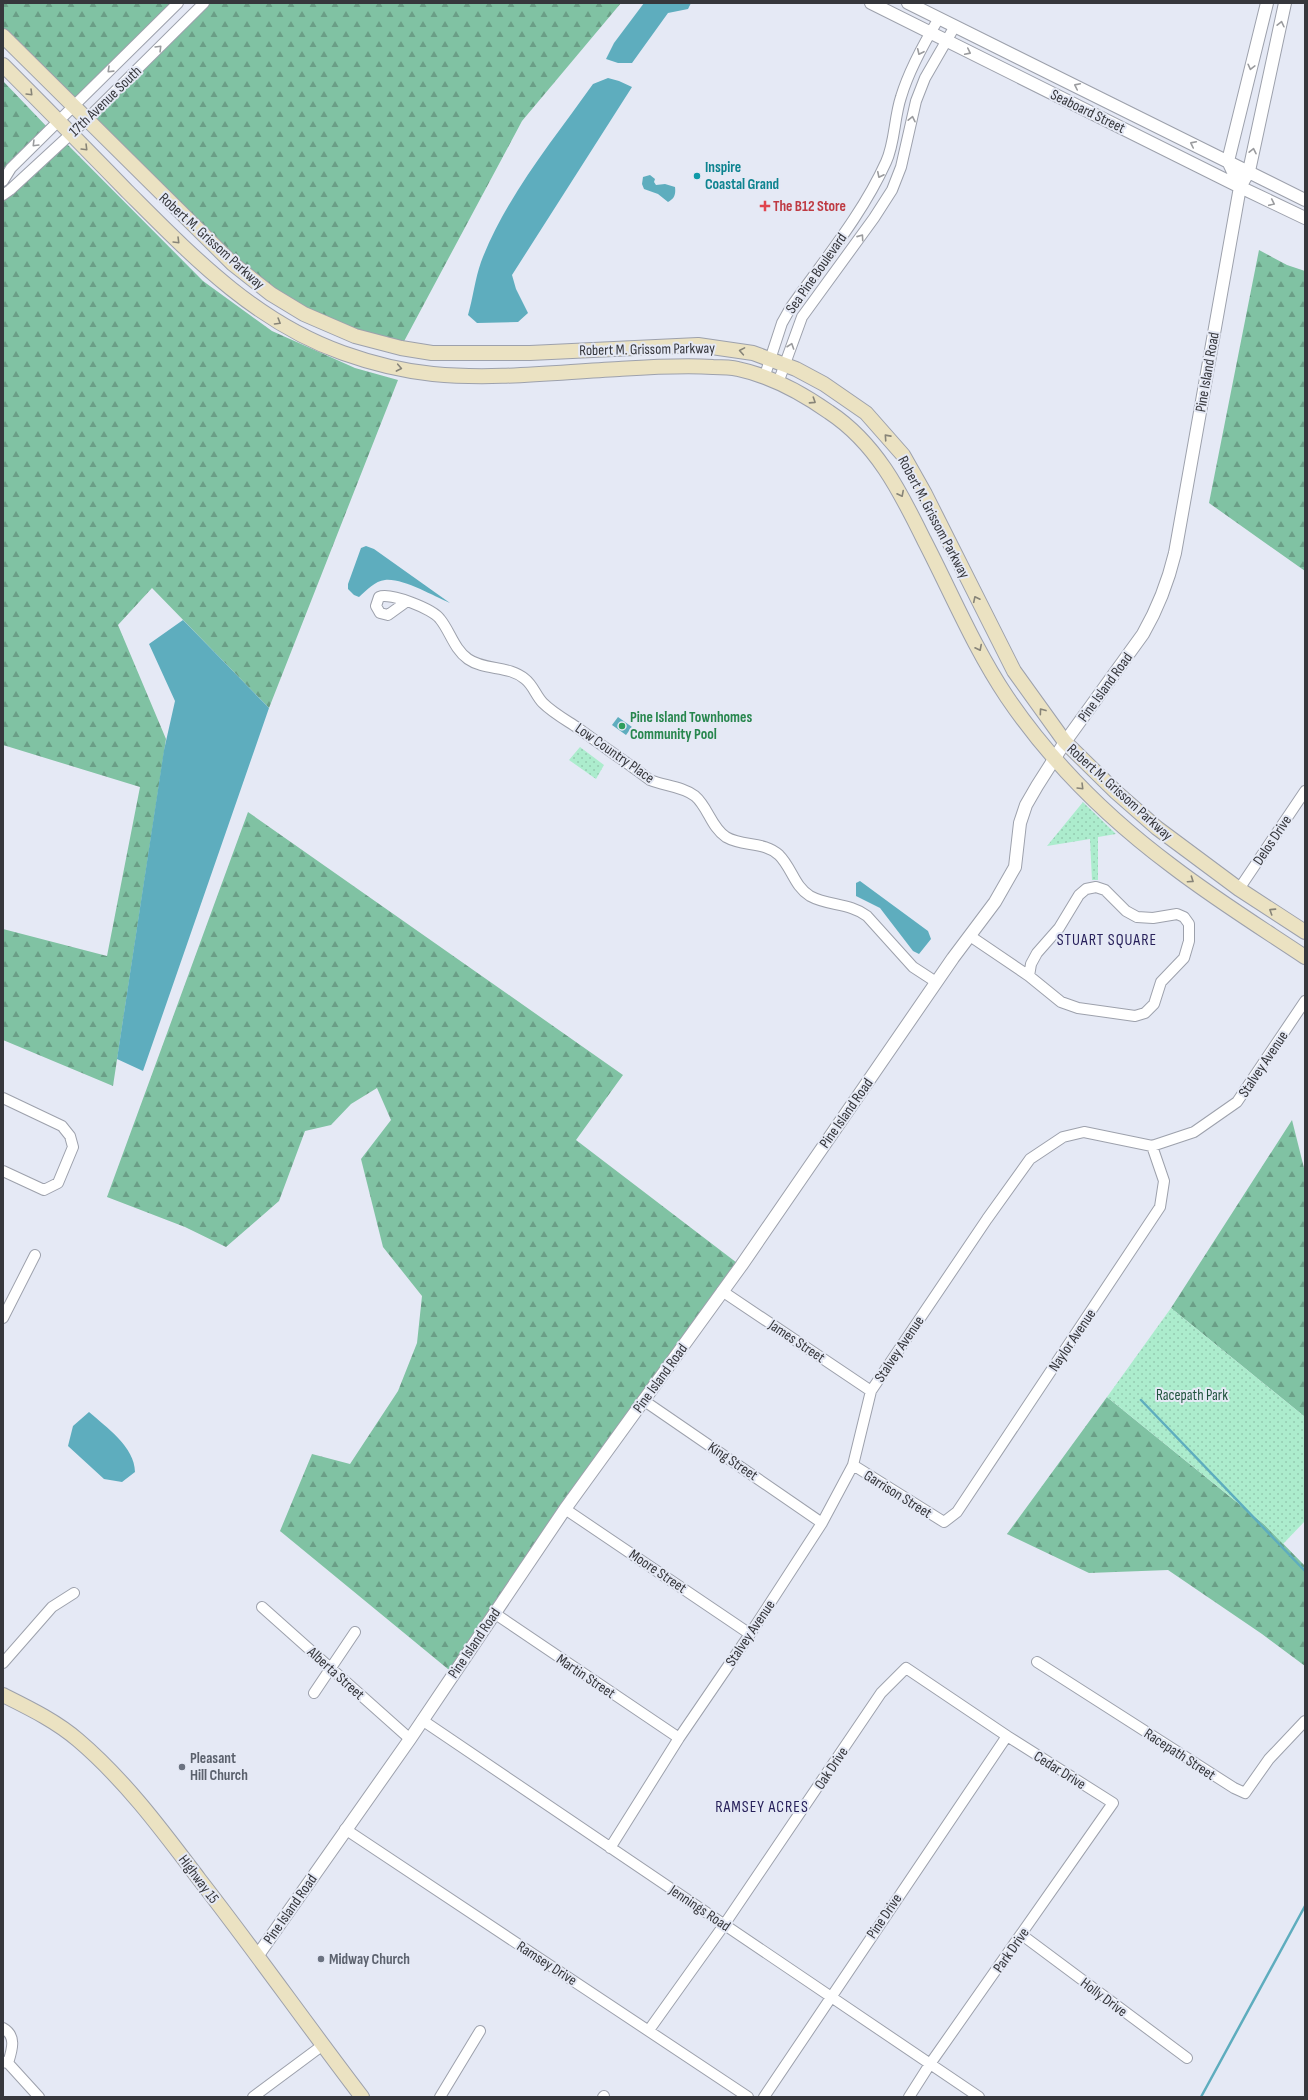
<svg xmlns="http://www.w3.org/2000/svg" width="1308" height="2100" font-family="'Sofia Sans Condensed',sans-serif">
  <defs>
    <pattern id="forest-firs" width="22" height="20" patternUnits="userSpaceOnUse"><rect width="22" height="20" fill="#80c2a3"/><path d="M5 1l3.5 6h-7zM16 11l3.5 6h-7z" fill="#6a9e86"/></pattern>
    <pattern id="park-dots" width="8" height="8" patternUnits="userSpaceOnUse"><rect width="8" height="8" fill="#aceccd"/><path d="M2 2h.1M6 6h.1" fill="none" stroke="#95cbb1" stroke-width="1.8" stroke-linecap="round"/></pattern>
  </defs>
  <rect width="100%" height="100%" fill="#e5e9f5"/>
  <!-- forest -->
  <path fill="url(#forest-firs)" d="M3 3H180L73 107 3 36Z
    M205 3H621L522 121 401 347 355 336 271 292 86 120Z
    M3 81 49 129 3 181Z
    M64 141 203 281 272 331 355 368 398 380 269 708 152 588 118 625 166 739 113 1086 3 1040V929L107 956 140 787 3 745V195Z
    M1259 250 1287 265 1305 271V571L1209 503Z
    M248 812 623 1075 576 1140 741 1266 454 1674 280 1531 312 1454 350 1464 398 1391 417 1343 422 1296 383 1247 361 1159 391 1120 377 1088 351 1104 331 1125 305 1131 279 1201 226 1247 185 1227 107 1197Z
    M1292 1120 1305 1172V1417L1171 1308Z
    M1107 1397 1265 1525 1305 1566V1666L1262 1634 1168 1570 1089 1573 1007 1534Z"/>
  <!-- park -->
  <path fill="url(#park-dots)" d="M580 747 604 765 596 779 569 760Z
    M1083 802 1116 834 1098 837V880H1092L1090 839 1047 846Z
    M1171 1308 1305 1417V1521L1283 1544 1265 1525 1107 1397Z"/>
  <!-- water -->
  <path fill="#5eadbe" d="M644 3H691L688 9 668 13 632 63H618L606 59 614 43Z
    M608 78 619 81 632 87 512 275 516 289 528 313 518 322 477 323 468 315C473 298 475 279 481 262 505 198 554 139 593 84Z
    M650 175 655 179 654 182 656 185 665 184 675 187C676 195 674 199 668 202L658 194 644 189 642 184 643 177Z
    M366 546 374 549 450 603C433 596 403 578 385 580 375 581 367 590 359 597L354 595 348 589V584L361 548Z
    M183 620 269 708 143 1071 117 1059 164 750 175 701 149 644Z
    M618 717 632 727 626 735 612 725Z
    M860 881 928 931 931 939 919 954 913 951 880 908 856 896V883Z
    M89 1412C106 1427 135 1447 135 1472L122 1482 104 1479 68 1446 73 1426Z"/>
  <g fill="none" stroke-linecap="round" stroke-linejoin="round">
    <!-- stream -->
    <path stroke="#5eadbe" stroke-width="2.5" d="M1141 1400 1305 1571
      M1201 2097 1305 1906"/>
    <defs>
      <path id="minor" d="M3 181 11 168 178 3
        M3 195 10 190 86 120 204 3
        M764 378 782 323 791 307C824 260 862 215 886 162 895 143 894 118 901 97 909 70 924 43 939 18
        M778 383 802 317 874 218 892 190 901 167 916 101 925 78 955 26
        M406 602 388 615 380 613 376 606 379 597C390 592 433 609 440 619 450 631 454 649 468 659 485 671 509 665 525 679 533 685 536 696 543 703 553 713 566 720 578 728 601 745 626 762 650 780 664 786 682 786 695 796 708 807 711 827 726 837 743 847 764 841 779 855 792 868 794 886 810 896 828 906 850 903 867 916L913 967 936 982
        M1239 889 1305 791
        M970 936 1029 976 1061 1002 1078 1008 1135 1016 1145 1013 1154 1004 1161 982 1184 958 1189 941V924L1184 917 1177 914 1153 918 1137 917 1126 911 1105 890 1096 887 1086 889 1079 895 1059 928 1037 953 1031 964 1029 976
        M3 1098 62 1126 70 1136 73 1147 58 1183 44 1190 3 1171
        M722 1291 871 1391
        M3 1318 35 1255
        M643 1400 822 1523
        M853 1465 944 1522 957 1512 1160 1207 1164 1181 1152 1146
        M565 1509 750 1634
        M262 1607 410 1739
        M494 1613 679 1738
        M1037 1662 1234 1788 1245 1793 1269 1759 1305 1721
        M3 1663 52 1607 74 1593
        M314 1693 355 1632
        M422 1720 979 2097
        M345 1829 748 2097
        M610 1848 679 1738 750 1634 822 1523 853 1465 871 1391 987 1219 1030 1159 1063 1137 1084 1132 1152 1146 1194 1132 1237 1102 1305 1001
        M1022 1935 1187 2058
        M3 2028C17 2036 12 2050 8 2063
        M649 2030 724 1925 881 1693 906 1668 1007 1736 1113 1803 930 2064 909 2097
        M3 2062 8 2063 39 2097
        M253 2097 323 2045
        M440 2097 480 2031
        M603 2097 604 2096
        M764 2097 1007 1736"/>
      <path id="tertiary" d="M871 3 1240 187 1305 218
        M908 3 1305 200
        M1240 187 1228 161 1267 3
        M258 1955 410 1739 565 1509 741 1266 953 958 995 902 1015 867 1020 823 1026 805 1037 786 1065 742 1143 634C1158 608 1168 582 1175 553L1240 187 1249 171 1285 3"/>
      <path id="secondary" d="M3 36 233 264 271 294 304 314 355 336 401 348 432 353H530L698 345 753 353 796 369 824 384 866 413 903 455 925 494 1014 671 1065 742 1116 792 1157 828 1239 889 1305 932
        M3 65C45 107 86 149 128 192 192 256 255 322 343 353 371 363 403 371 433 374 495 380 558 372 619 369 651 367 681 365 713 367 721 367 730 367 738 369 771 376 802 393 829 412 876 443 900 491 924 540 951 592 974 648 1007 697 1051 762 1109 819 1172 866 1215 899 1260 927 1305 957
        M3 1695C29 1708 56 1721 78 1740 125 1780 162 1830 199 1879 255 1951 307 2025 362 2097"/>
    </defs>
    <!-- minor casing -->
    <use href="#minor" stroke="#9da1ac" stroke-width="12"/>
    <!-- tertiary casing -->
    <use href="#tertiary" stroke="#9da1ac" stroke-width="14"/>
    <!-- secondary casing -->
    <use href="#secondary" stroke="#9da1ac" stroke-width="16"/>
    <!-- minor -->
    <use href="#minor" stroke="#fff" stroke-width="10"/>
    <!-- tertiary -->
    <use href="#tertiary" stroke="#fff" stroke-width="12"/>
    <!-- secondary -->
    <use href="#secondary" stroke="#ebe2c2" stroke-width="14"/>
  </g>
  <!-- one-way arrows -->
  <defs><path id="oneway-chevron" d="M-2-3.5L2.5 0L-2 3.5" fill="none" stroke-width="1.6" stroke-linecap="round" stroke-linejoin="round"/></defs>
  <g stroke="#9a9b9e">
    <use href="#oneway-chevron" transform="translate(1281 24) rotate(-77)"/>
    <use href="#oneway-chevron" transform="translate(159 48) rotate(-45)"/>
    <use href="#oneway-chevron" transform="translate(920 52) rotate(115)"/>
    <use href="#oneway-chevron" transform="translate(968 52) rotate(26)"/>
    <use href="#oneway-chevron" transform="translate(1251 67) rotate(104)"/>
    <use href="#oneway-chevron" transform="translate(110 70) rotate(136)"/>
    <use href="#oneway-chevron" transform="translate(1077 86) rotate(-154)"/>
    <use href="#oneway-chevron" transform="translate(912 119) rotate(-78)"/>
    <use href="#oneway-chevron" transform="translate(35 144) rotate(135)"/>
    <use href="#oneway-chevron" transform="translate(1193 144) rotate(-154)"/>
    <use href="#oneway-chevron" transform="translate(1253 151) rotate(-78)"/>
    <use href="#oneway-chevron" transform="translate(880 175) rotate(116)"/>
    <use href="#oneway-chevron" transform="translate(1272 203) rotate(25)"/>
    <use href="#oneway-chevron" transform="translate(861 237) rotate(-55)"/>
    <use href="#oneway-chevron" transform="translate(791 346) rotate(-71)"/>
  </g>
  <g stroke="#878478">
    <use href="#oneway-chevron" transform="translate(30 93) rotate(45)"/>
    <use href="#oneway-chevron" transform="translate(85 148) rotate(45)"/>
    <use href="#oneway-chevron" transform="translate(177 241) rotate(45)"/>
    <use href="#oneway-chevron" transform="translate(278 322) rotate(31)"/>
    <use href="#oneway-chevron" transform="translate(742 351) rotate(-170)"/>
    <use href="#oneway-chevron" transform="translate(399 368) rotate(11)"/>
    <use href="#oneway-chevron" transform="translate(813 401) rotate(33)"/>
    <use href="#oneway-chevron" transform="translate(887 437) rotate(-132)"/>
    <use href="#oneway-chevron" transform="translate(901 494) rotate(63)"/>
    <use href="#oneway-chevron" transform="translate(976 599) rotate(-116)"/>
    <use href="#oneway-chevron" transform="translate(979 648) rotate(63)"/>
    <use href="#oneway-chevron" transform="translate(1042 711) rotate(-126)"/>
    <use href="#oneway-chevron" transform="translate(1081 787) rotate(45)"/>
    <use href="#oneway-chevron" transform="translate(1191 880) rotate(34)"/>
    <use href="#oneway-chevron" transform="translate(1272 911) rotate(-147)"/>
  </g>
  <!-- markers -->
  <circle fill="#0f9aa8" stroke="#e5e9f5" stroke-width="1.5" cx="697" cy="176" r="4"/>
  <path fill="#e0444e" stroke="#e5e9f5" stroke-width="1.5" d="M763 200h4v4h4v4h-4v4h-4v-4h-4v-4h4z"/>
  <circle fill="#2e9e5b" stroke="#e5e9f5" stroke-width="1.5" cx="622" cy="726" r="4"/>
  <g fill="#6b7280" stroke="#e5e9f5" stroke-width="1.5">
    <circle cx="182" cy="1767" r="4"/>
    <circle cx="321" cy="1959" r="4"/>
  </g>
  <g text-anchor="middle" stroke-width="4" stroke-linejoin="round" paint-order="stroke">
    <!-- street labels -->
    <g font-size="15" fill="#36373c" stroke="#e5e9f5">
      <text transform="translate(105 101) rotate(-44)" y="5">17th Avenue South</text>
      <text transform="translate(1088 111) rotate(26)" y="5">Seaboard Street</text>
      <text transform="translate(212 241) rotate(42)" y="5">Robert M. Grissom Parkway</text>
      <text transform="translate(816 273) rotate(-55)" y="5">Sea Pine Boulevard</text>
      <text transform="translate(647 349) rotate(-1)" y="5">Robert M. Grissom Parkway</text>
      <text transform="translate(1207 372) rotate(-80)" y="5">Pine Island Road</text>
      <text transform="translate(934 517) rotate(62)" y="5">Robert M. Grissom Parkway</text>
      <text transform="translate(1105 687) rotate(-54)" y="5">Pine Island Road</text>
      <text transform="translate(615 753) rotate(35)" y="5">Low Country Place</text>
      <text transform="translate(1120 792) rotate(42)" y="5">Robert M. Grissom Parkway</text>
      <text transform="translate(1272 840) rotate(-56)" y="5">Delos Drive</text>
      <text transform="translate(1263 1064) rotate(-56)" y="5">Stalvey Avenue</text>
      <text transform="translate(846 1113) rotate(-55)" y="5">Pine Island Road</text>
      <text transform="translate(1072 1340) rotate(-56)" y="5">Naylor Avenue</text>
      <text transform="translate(797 1341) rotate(34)" y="5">James Street</text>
      <text transform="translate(899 1349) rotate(-56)" y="5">Stalvey Avenue</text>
      <text transform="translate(660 1378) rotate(-54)" y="5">Pine Island Road</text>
      <text transform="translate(733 1461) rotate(34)" y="5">King Street</text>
      <text transform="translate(898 1494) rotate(32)" y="5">Garrison Street</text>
      <text transform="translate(658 1571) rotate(34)" y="5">Moore Street</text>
      <text transform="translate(750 1633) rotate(-56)" y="5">Stalvey Avenue</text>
      <text transform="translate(474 1643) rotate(-56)" y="5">Pine Island Road</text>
      <text transform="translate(336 1673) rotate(42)" y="5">Alberta Street</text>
      <text transform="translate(586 1676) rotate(34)" y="5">Martin Street</text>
      <text transform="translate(1180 1754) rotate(33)" y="5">Racepath Street</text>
      <text transform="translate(831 1768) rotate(-56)" y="5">Oak Drive</text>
      <text transform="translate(1060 1770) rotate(32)" y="5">Cedar Drive</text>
      <text transform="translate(199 1879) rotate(53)" y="5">Highway 15</text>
      <text transform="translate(700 1908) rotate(34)" y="5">Jennings Road</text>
      <text transform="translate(290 1909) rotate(-55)" y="5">Pine Island Road</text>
      <text transform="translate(884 1916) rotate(-56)" y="5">Pine Drive</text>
      <text transform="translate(1011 1950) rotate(-55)" y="5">Park Drive</text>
      <text transform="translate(547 1963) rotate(33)" y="5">Ramsey Drive</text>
      <text transform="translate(1104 1997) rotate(37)" y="5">Holly Drive</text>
    </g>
    <!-- culture labels -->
    <g font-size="15" font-weight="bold" fill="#0d838f" stroke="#e5e9f5" text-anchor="start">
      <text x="705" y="172">Inspire<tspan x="705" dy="17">Coastal Grand</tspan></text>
    </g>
    <!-- health labels -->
    <g font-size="15" font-weight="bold" fill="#be3a42" stroke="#e5e9f5" text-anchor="start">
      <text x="773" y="211">The B12 Store</text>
    </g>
    <!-- leisure labels -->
    <g font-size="15" font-weight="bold" fill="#27864d" stroke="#e5e9f5" text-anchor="start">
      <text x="630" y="722">Pine Island Townhomes<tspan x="630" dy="17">Community Pool</tspan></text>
    </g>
    <!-- park labels -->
    <g font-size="15" fill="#20533e" stroke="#e5e9f5">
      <text x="1192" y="1400">Racepath Park</text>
    </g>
    <!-- worship labels -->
    <g font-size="15" font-weight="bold" fill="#5b616d" stroke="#e5e9f5" text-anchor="start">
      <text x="190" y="1763">Pleasant<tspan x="190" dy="17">Hill Church</tspan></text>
      <text x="329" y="1964">Midway Church</text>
    </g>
    <!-- neighbourhood labels -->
    <g font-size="16" letter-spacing="1" fill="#27205a" stroke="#e5e9f5">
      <text x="1107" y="945">STUART SQUARE</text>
      <text x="762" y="1812">RAMSEY ACRES</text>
    </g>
  </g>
  <!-- border -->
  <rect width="1308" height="2100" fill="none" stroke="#36373c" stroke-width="8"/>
</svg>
